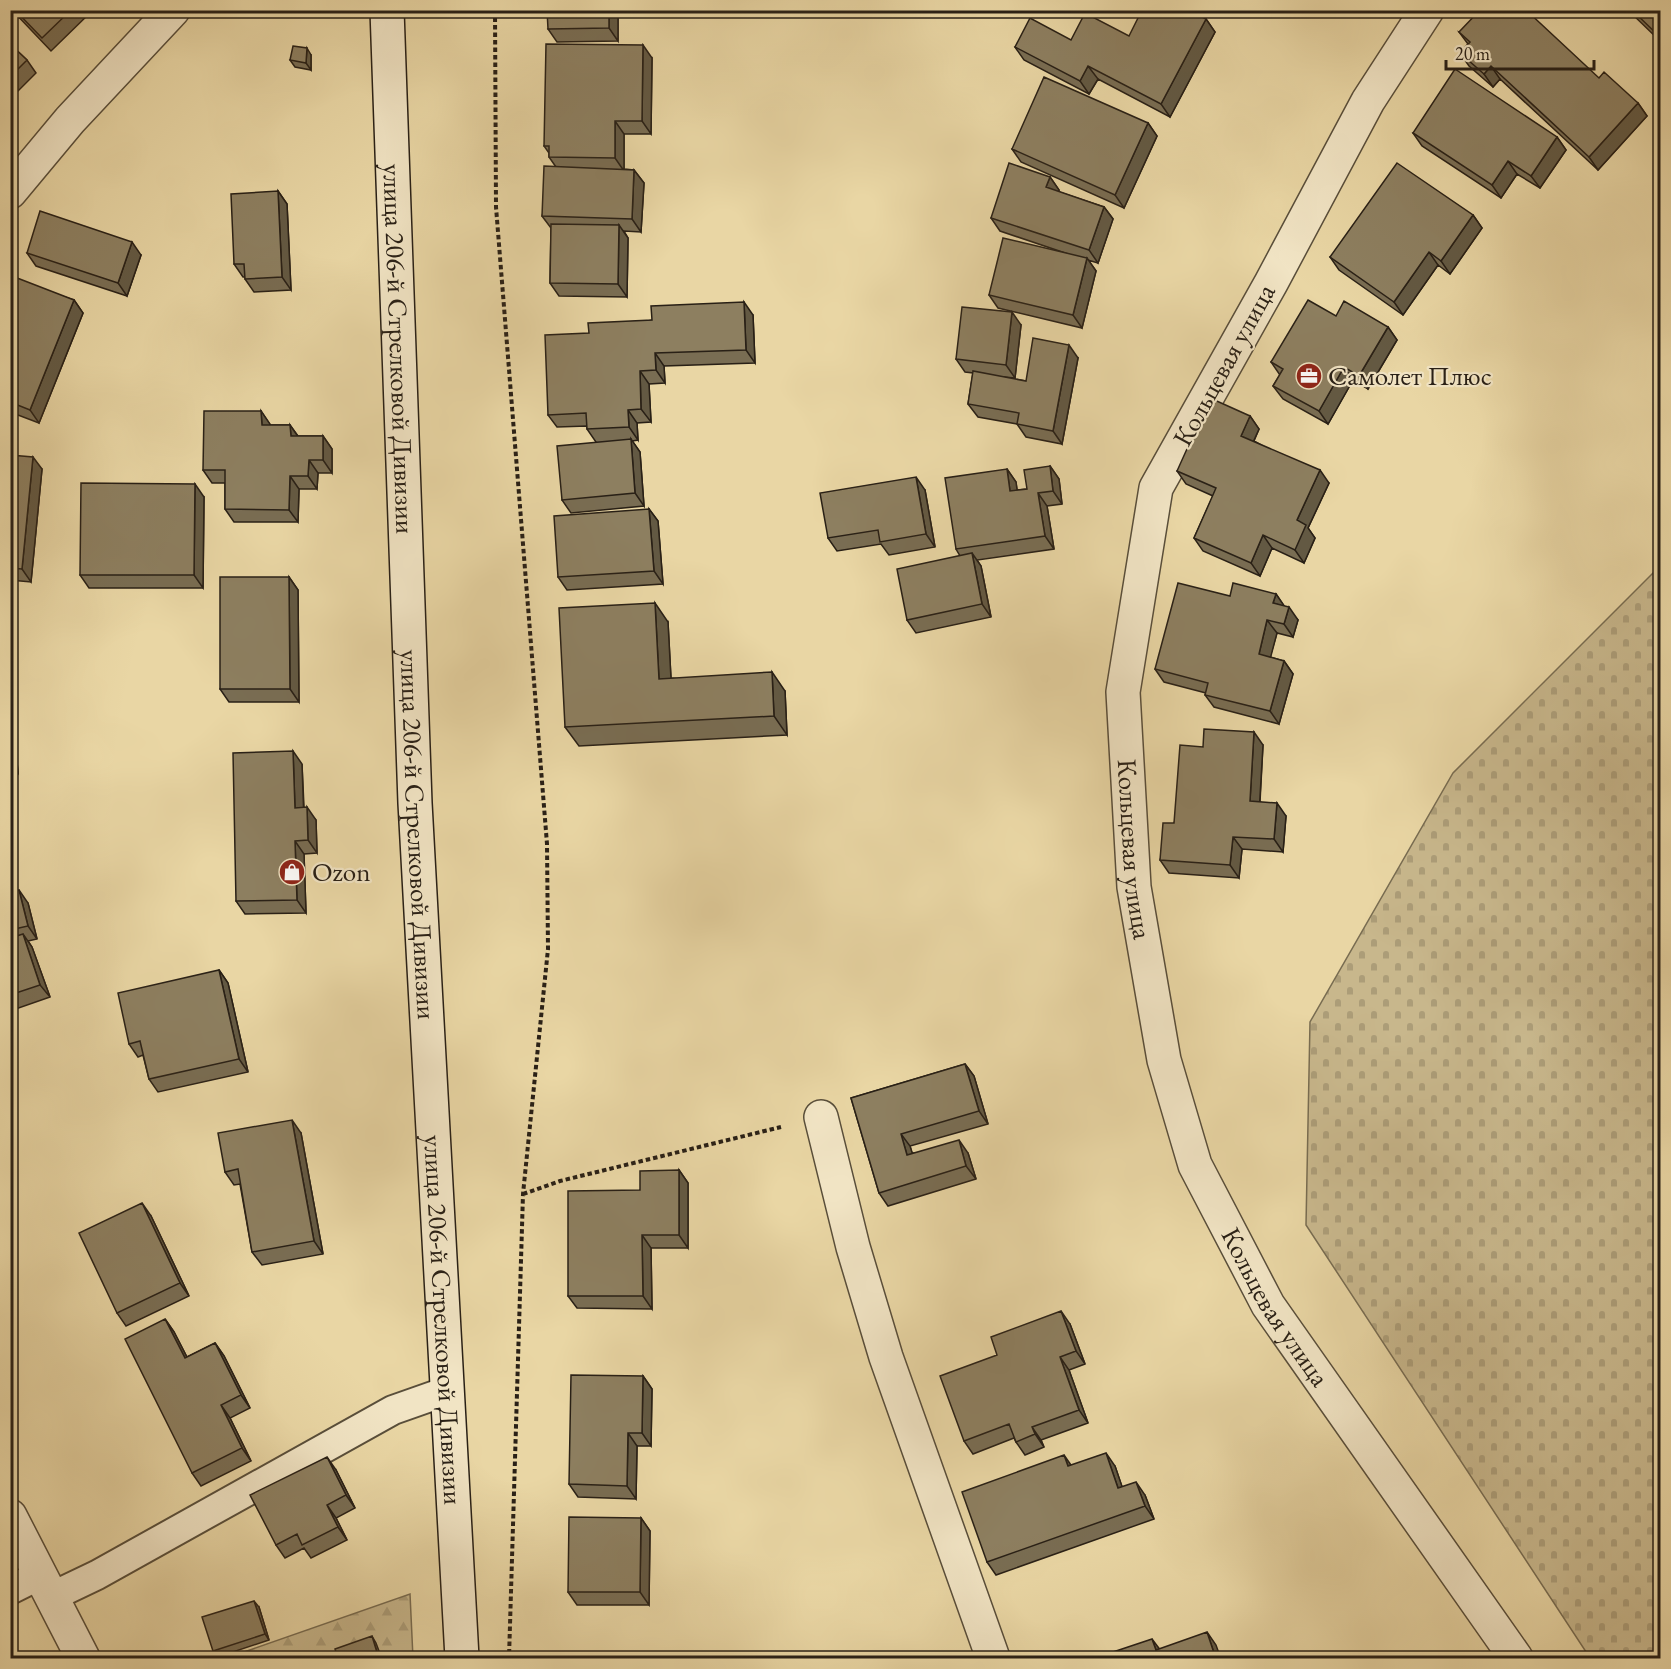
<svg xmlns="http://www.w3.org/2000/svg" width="1671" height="1669" font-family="'EB Garamond',serif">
  <defs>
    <pattern id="forest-firs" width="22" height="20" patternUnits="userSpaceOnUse" patternTransform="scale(1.5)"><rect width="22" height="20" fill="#c8b78c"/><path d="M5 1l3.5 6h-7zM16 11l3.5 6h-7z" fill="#ac9d78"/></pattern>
    <pattern id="cemetery-stones" width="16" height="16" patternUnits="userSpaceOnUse" patternTransform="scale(1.5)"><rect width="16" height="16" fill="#c8b78c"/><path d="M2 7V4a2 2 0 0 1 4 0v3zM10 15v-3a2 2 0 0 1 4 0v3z" fill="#ac9d78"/></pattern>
  </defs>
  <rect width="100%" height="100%" fill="#e9d6a4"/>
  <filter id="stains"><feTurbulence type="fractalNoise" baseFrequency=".00333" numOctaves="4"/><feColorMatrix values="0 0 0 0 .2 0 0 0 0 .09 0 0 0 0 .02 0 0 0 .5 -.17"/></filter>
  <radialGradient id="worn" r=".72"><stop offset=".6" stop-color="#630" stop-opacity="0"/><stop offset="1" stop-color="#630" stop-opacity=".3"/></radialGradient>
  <!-- forest -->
  <path fill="url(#forest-firs)" stroke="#786c51" stroke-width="1.5" d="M410 1594 413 1658H227Z"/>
  <!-- cemetery -->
  <path fill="url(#cemetery-stones)" stroke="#786c51" stroke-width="1.5" d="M1660 566V1658H1590L1306 1225 1310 1022 1453 773Z"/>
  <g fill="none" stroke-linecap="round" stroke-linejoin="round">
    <defs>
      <path id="lane" d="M10 1590 40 1575
        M51 1597 97 1575 393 1410 447 1391"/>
      <g id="street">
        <path id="s1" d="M1427 10 1368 101 1271 283 1156 488 1123 692 1134 887 1164 1060 1195 1165 1268 1305 1516 1658"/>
        <path d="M10 192 70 120 173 10"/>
        <path d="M821 1117 853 1247 886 1357 993 1658"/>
        <path d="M10 1516 83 1658"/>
      </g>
      <g id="secondary">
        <path id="s2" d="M387 10 415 803 462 1658"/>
      </g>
    </defs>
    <!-- lane casing -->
    <use href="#lane" stroke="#594e3a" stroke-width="32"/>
    <!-- street casing -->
    <use href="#street" stroke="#594e3a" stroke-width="36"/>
    <!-- secondary casing -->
    <use href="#secondary" stroke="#292016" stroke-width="36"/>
    <!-- path -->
    <path stroke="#292016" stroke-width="4" stroke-dasharray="4.5 3" stroke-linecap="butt" d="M495 10 496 207 547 844 548 949 523 1194 509 1658
      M523 1194 560 1181 781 1127"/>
    <!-- lane -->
    <use href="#lane" stroke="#f1e4c4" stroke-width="28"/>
    <!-- street -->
    <use href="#street" stroke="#f1e4c4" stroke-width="33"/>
    <!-- secondary -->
    <use href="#secondary" stroke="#f1e4c4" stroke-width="33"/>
  </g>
  <!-- wall -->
  <path fill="#796d53" stroke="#292016" stroke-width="1.5" d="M12 10H93L51 51Z
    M618 10V41L557 42 548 29Z
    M1628 10H1660V41Z
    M1206 19 1215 32 1170 117 1098 79 1089 94 1024 60 1015 47 1071 40 1129 36Z
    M1459 32 1599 78 1638 103 1647 116 1598 170 1500 79 1493 87 1469 66 1460 53 1468 44Z
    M10 44 27 60 36 73 10 99Z
    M311 55V70L295 67 290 60Z
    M652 58 651 134H624V169L634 170 644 183 641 232 624 231 628 238 627 297 559 296 550 283 551 228 542 216 556 167 549 157V153L544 146Z
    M1148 123 1157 136 1124 208 1021 162 1012 149Z
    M1413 133 1557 137 1566 150 1540 188 1517 174 1501 198 1422 146Z
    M1050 177 1059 190V192L1104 207 1113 219 1098 263 1088 260 1096 271 1082 328 998 308 989 295 1068 254 1000 231 991 218Z
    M278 191 287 204 291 290 254 292 245 279V277H243L234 264Z
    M1473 215 1482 228 1450 274 1438 265 1403 315 1339 270 1330 257Z
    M27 253 141 255 127 296 36 266Z
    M10 280 74 300 83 313 39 423 10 412Z
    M753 315 755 363 664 366 665 383 649 384 651 422 637 423 638 440 632 441 640 452 644 506 571 513 562 500 596 442 587 429V426L557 427 548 415 589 333 652 320Z
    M1336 316 1388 327 1397 340 1368 389 1353 380 1328 424 1283 399 1273 386 1280 375 1271 362Z
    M1021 325 1015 378 1004 377 1026 381 1078 358 1062 444 1026 437 1017 424 978 417 968 404 973 373 965 372 956 359Z
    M261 411 270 425H290L298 436H323L332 449V473H318L317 489H299L298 522H234L225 509V483H212L203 470Z
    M1250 416 1259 429 1254 441 1329 483 1308 528 1315 538 1304 563 1272 548 1260 576 1203 551 1194 538 1213 496 1186 484 1177 471Z
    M10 455 42 469 31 582 10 580Z
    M1050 466 1059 479 1062 504 1047 506 1054 549 977 560 981 566 991 617 916 633 907 620 960 556 956 549 1007 469 1016 482 1017 490 1027 489Z
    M925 490 935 547 889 555 881 544 837 551 828 538Z
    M204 497 203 588H89L80 575Z
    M649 509 658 521 663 584 567 590 558 577Z
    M289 577 298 590 299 702H229L220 689Z
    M1276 594 1284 606 1298 620 1293 637 1277 633 1270 657 1284 661 1293 674 1279 724 1214 707 1205 695 1206 693 1164 682 1155 669 1230 596Z
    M668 622 671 678 785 691 787 735 579 746 565 727Z
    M10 733 15 740 18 773H10Z
    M1263 745 1260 802 1286 816 1283 852 1242 849 1239 878 1169 873 1160 860 1203 747Z
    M302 764 304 807 316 820 317 853 304 854 306 913 245 914 236 901Z
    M10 892 28 903 37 939 28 941 32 947 50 997 10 1011Z
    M219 970 228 983 248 1072 158 1092 149 1079 143 1055 138 1057 129 1044Z
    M965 1064 974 1076 988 1124 910 1146 912 1153H968L976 1179 888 1206 879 1193 851 1098Z
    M301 1133 323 1254 262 1265 252 1252 240 1184 234 1185 225 1172Z
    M679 1170 688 1183V1248H651L652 1309 577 1308 568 1296 640 1190Z
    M151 1216 189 1296 126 1326 117 1313Z
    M165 1319 174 1332 187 1357 215 1343 224 1356 250 1408 230 1418 251 1461 201 1486 192 1473Z
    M1070 1324 1085 1364 1069 1370 1088 1423 1041 1440 1044 1447 1025 1455 1016 1442 1014 1438 973 1454 964 1441 997 1355Z
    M643 1376 652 1389 651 1446H637L636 1499 578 1497 569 1484Z
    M1071 1465 1115 1466 1122 1487 1145 1495 1154 1519 996 1575 987 1562Z
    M336 1470 355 1508 336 1518 347 1540 311 1558 304 1548 285 1558 276 1545Z
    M641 1518 650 1531 649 1605H577L568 1592Z
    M259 1607 269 1640 218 1657 213 1651Z"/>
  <!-- shaded-wall -->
  <path fill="#635943" stroke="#292016" stroke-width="1.5" d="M609 10H618V41L609 28Z
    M1206 19 1215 32 1170 117 1161 104Z
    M643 45 652 58 651 134 642 121Z
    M307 48 311 55V70L306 63Z
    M1088 66 1098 79 1089 94 1080 81Z
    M1491 66 1500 79 1493 87 1484 74Z
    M1638 103 1647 116 1598 170 1589 157Z
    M615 121 624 134V171L615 158Z
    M1148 123 1157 136 1124 208 1115 195Z
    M1557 137 1566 150 1540 188 1531 176Z
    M1508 161 1517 174 1501 198 1492 185Z
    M634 170 644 183 641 232 632 219Z
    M1050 177 1059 190 1055 200 1046 187Z
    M278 191 287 204 291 290 282 277Z
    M1104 207 1113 219 1098 263 1089 250Z
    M1473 215 1482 228 1450 274 1441 261Z
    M619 225 628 238 627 297 618 284Z
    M132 242 141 255 127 296 118 283Z
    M1429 252 1438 265 1403 315 1394 302Z
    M1087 258 1096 271 1082 328 1073 315Z
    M74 300 83 313 39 423 30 410Z
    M744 302 753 315 755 363 746 350Z
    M1012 312 1021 325 1015 378 1006 365Z
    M1388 327 1397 340 1368 389 1359 376Z
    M1069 345 1078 358 1062 444 1053 431Z
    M655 353 664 366 665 383 656 370Z
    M1344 367 1353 380 1328 424 1319 411Z
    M640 371 649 384 651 422 641 409Z
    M628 410 637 423 638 440 629 427Z
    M261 411 270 424 271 438 262 425Z
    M1250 416 1259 429 1250 449 1241 436Z
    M290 425 299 438 291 436Z
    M323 436 332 449V473L323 460Z
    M631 439 640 452 644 506 635 493Z
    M33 457 42 469 31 582 22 569Z
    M309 460 318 473 317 489 308 476Z
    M1050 466 1059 479 1062 504 1053 491Z
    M1007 469 1016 482 1019 504 1010 491Z
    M1320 470 1329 483 1308 528 1315 538 1304 563 1295 550 1297 520Z
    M290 476 299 489 298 522 289 510Z
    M916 477 925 490 935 547 926 534Z
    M195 484 204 497 203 588 194 575Z
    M1038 493 1047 506 1054 549 1045 536Z
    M649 509 658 521 663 584 654 571Z
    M1263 535 1272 548 1260 576 1251 563Z
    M972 553 981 566 991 617 982 604Z
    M289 577 298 590 299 702 290 689Z
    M1276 594 1285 607 1273 603Z
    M655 603 668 622 672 698 659 679Z
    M1289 607 1298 620 1293 637 1284 624Z
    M1267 620 1277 633 1268 667 1259 654Z
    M1284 661 1293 674 1279 724 1270 711Z
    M772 672 785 691 787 735 774 716Z
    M1254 732 1263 745 1259 814 1250 801Z
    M10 733 15 740 18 773 10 763Z
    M293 751 302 764 304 821 295 808Z
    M1277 803 1286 816 1283 852 1274 839Z
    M307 807 316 820 317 853 308 840Z
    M1233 837 1242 849 1239 878 1230 865Z
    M295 841 304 854 306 913 297 900Z
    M19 890 28 903 37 939 28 926Z
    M23 934 32 947 50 997 40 985Z
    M219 970 228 983 248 1072 239 1059Z
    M965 1064 974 1076 988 1124 979 1111Z
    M292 1120 301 1133 323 1254 314 1241Z
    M901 1134 910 1146 917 1168 907 1155Z
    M959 1140 968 1153 976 1179 966 1166Z
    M679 1170 688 1183V1248L679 1235Z
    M142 1203 151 1216 189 1296 180 1283Z
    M642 1235 651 1248 652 1309 643 1296Z
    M1061 1311 1070 1324 1085 1364 1076 1351Z
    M165 1319 174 1332 194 1371 185 1358Z
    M215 1343 224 1356 250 1408 241 1395Z
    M1060 1357 1069 1370 1088 1423 1079 1410Z
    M643 1376 652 1389 651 1446 642 1433Z
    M221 1405 230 1418 251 1461 242 1448Z
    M1032 1427 1041 1440 1044 1447 1035 1434Z
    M628 1433 637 1446 636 1499 627 1486Z
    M1106 1453 1115 1466 1127 1501 1118 1488Z
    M1064 1455 1073 1468 1068 1466Z
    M327 1457 336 1470 355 1508 346 1495Z
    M1136 1482 1145 1495 1154 1519 1145 1506Z
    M327 1505 336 1518 347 1540 338 1527Z
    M641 1518 650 1531 649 1605 640 1592Z
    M254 1601 259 1607 269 1640 265 1634Z
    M1207 1632 1216 1645 1221 1659H1216Z
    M372 1636 376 1643 382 1659H379Z
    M1152 1639 1161 1651 1156 1650Z"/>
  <!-- building -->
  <path fill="#8d7f60" stroke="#292016" stroke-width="1.5" d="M15 10H71L42 38Z
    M547 10H609V28L548 29Z
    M1142 10H1189L1206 19 1161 104 1088 66 1080 81 1015 47 1030 18 1071 40 1085 13 1129 36Z
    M1480 10H1526L1599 78 1604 72 1638 103 1589 157 1491 66 1484 74 1460 53 1470 42 1459 32Z
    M1632 10H1660V37Z
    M10 44 27 60 10 77Z
    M546 44 643 45 642 121H615V158L549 157V146H544Z
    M293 46 307 48 306 63 290 60Z
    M1455 69 1557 137 1531 176 1508 161 1492 185 1413 133Z
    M1044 77 1148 123 1115 195 1012 149Z
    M1009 163 1050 177 1046 187 1104 207 1089 250 991 218Z
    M1397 163 1473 215 1441 261 1429 252 1394 302 1330 257Z
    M544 166 634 170 632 219 542 216Z
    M278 191 282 277 245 279 244 264H234L231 194Z
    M40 211 132 242 118 283 27 253Z
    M551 224 619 225 618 284 550 283Z
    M1003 238 1087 258 1073 315 989 295Z
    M12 276 74 300 30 410 10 402V280Z
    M1308 300 1336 316 1344 301 1388 327 1359 376 1344 367 1319 411 1273 386 1283 369 1271 362Z
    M744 302 746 350 655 353 656 370 640 371 641 409 628 410 629 427 587 429 586 413 548 415 545 335 589 333 588 323 652 320 651 306Z
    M962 307 1012 312 1006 365 956 359Z
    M1033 338 1069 345 1053 431 1017 424 1019 413 968 404 973 371 1026 381Z
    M1210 398 1250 416 1241 436 1320 470 1297 520 1306 525 1295 550 1263 535 1251 563 1194 538 1216 488 1177 471Z
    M204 411H261L262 425H290L291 436H323V460H309L308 476H290L289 510 225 509V470H203Z
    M631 439 635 493 562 500 557 446Z
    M10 455 33 457 22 569 10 568Z
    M1050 466 1053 491 1038 493 1045 536 956 549 945 478 1007 469 1010 491 1027 489 1024 470Z
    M916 477 926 534 880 542 878 530 828 538 820 493Z
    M81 483 195 484 194 575H80Z
    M649 509 654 571 558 577 554 516Z
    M972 553 982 604 907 620 897 569Z
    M220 577H289L290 689H220Z
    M1178 583 1230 596 1233 583 1276 594 1273 603 1289 607 1284 624 1267 620 1259 654 1284 661 1270 711 1205 695 1208 683 1155 669Z
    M655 603 659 679 772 672 774 716 565 727 559 608Z
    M1204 729 1254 732 1250 801 1277 803 1274 839 1233 837 1230 865 1160 860 1163 823H1174L1180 745 1203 747Z
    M293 751 295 808 307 807 308 840 295 841 297 900 236 901 233 753Z
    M19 890 28 926 10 930V892Z
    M23 934 40 985 10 995V938Z
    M219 970 239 1059 149 1079 140 1041 129 1044 118 993Z
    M965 1064 979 1111 901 1134 907 1155 959 1140 966 1166 879 1193 851 1098Z
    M292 1120 314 1241 252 1252 238 1169 225 1172 218 1133Z
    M679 1170V1235H642L643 1296H568V1191L640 1190V1171Z
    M142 1203 180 1283 117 1313 79 1233Z
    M1061 1311 1076 1351 1060 1357 1079 1410 1032 1427 1035 1434 1016 1442 1009 1424 964 1441 940 1376 997 1355 991 1337Z
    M165 1319 185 1358 215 1343 241 1395 221 1405 242 1448 192 1473 125 1339Z
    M571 1375 643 1376 642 1433H628L627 1486 569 1484Z
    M1106 1453 1118 1488 1136 1482 1145 1506 987 1562 962 1492 1064 1455 1068 1466Z
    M327 1457 346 1495 327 1505 338 1527 302 1545 297 1534 276 1545 250 1495Z
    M569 1517 641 1518 640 1592H568Z
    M254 1601 265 1634 213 1651 202 1617Z
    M1207 1632 1216 1659H1092L1152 1639 1156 1650Z
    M372 1636 379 1659H338L335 1649Z
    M558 1655 618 1656V1659H557Z"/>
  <!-- icons -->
  <defs>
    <symbol id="office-disc" viewBox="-11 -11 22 22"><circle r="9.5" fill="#8f2418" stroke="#f1e4c4"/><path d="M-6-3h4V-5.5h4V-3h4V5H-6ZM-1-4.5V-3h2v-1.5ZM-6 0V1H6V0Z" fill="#fff"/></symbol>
    <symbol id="shop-disc" viewBox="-11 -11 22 22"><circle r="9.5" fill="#8f2418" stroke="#f1e4c4"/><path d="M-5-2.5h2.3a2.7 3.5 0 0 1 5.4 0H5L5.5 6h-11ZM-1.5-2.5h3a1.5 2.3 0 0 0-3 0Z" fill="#fff"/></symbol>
  </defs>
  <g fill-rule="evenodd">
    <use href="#office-disc" x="1294" y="361" width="30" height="30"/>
    <use href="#shop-disc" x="277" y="857" width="30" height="30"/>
  </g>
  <g text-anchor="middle" stroke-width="4.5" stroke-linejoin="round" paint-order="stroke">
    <!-- street labels -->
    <g font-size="27" fill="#292016" stroke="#f1e4c4">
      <text dy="9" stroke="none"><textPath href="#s2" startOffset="339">улица 206-й Стрелковой Дивизии</textPath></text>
      <text transform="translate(1224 365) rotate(-61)" y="9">Кольцевая улица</text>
      <text dy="9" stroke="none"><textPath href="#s2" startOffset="825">улица 206-й Стрелковой Дивизии</textPath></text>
      <text dy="9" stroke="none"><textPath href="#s1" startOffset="914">Кольцевая улица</textPath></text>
      <text dy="9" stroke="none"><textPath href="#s1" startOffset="1400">Кольцевая улица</textPath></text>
      <text dy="9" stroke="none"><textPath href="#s2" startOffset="1311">улица 206-й Стрелковой Дивизии</textPath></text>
    </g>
    <!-- poi labels -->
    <g font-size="27" fill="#292016" stroke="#f1e4c4" text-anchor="start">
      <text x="1328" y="385">Самолет Плюс</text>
      <text x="312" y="881">Ozon</text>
    </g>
  </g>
  <!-- margin -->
  <rect width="1671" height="1669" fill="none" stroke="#e9d6a4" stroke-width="36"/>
  <rect x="12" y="12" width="1647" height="1645" fill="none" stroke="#292016" stroke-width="3"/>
  <rect x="18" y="18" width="1635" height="1633" fill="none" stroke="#292016" stroke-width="1.5"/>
  <!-- scale -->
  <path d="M1446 60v9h148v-9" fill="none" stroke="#292016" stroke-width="3"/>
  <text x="1455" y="60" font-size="18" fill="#292016" stroke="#f1e4c4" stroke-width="4.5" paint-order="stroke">20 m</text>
  <rect width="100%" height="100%" filter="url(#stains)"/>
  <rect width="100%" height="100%" fill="url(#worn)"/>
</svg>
